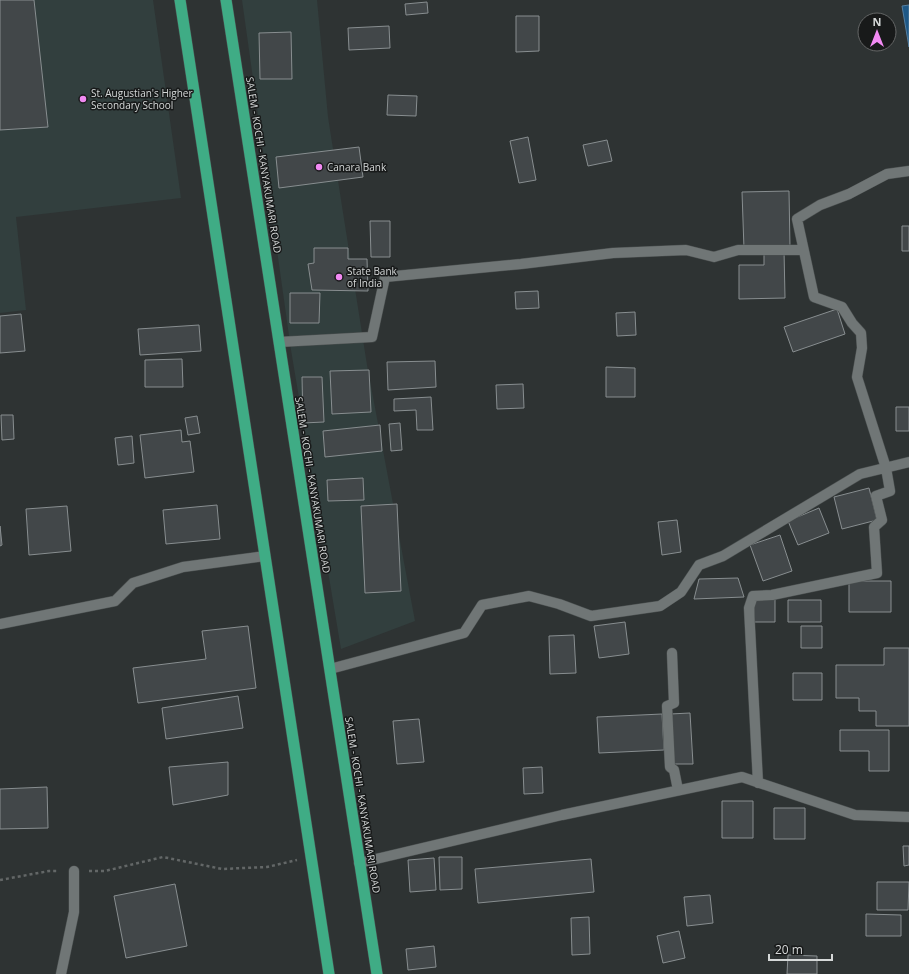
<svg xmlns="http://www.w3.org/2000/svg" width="909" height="974" font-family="'Open Sans',sans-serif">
  <rect width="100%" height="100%" fill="#2e3333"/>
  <!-- built -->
  <path fill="#323f3e" d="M0 0H153L181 198 16 217 26 310 0 313Z
    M242 0H317L328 117 367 365 415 621 341 649 291 350Z"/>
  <!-- water -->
  <path fill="#1e5886" stroke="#557e9f" d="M909 5V47L902 6Z"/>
  <!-- building -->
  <path fill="#424749" stroke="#888e90" d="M0 0H34L48 127 0 130Z
    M427 2 428 13 406 15 405 4Z
    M516 16H539V51L516 52Z
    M389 26 390 48 349 50 348 28Z
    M291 32 292 79H260L259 33Z
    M388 95 417 96 416 116 387 115Z
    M528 137 536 180 519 183 510 141Z
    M607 140 612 161 588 166 583 145Z
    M359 147 363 177 279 188 276 157Z
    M789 191 790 248 744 249 742 192Z
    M370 221H390V257H371Z
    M902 226H909V251H902Z
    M314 248H348V259H367L368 291 312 290 308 264 314 263Z
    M784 250 785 298 739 299V265H764V251Z
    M538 291 539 308 516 309 515 292Z
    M290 293H320L319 323H290Z
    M837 309 845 334 793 352 784 327Z
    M635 312 636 335 617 336 616 313Z
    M21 314 25 351 0 353V316Z
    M199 325 201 351 140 355 138 329Z
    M182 359 183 387H145V360Z
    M435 361 436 387 388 390 387 362Z
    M606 367 635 368V397H606Z
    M369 370 371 412 332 414 330 371Z
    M302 377H322L324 422 303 423Z
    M523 384 524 408 497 409 496 385Z
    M431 397 433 430H417L416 410 394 411V399Z
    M896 407H909V431H896Z
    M1 415H13L14 439 2 440Z
    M197 416 200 433 188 435 185 418Z
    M400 423 402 450 391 451 389 424Z
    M380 425 382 451 325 457 323 431Z
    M181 430 182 442 190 441 194 472 145 478 140 435Z
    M132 436 134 463 118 465 115 438Z
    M363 478 364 500 328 501 327 480Z
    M869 488 877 520 842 529 834 497Z
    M397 504 401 591 365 593 361 506Z
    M217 505 220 539 166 544 163 510Z
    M67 506 71 551 29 555 26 509Z
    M819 508 829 533 798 545 788 521Z
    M677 520 681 552 662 555 658 522Z
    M0 526 2 545 0 546Z
    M780 535 792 571 763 581 750 545Z
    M738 578 744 597 694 599 699 579Z
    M849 581H891V612H849Z
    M754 599H775V622H754Z
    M788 600H821V622H788Z
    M625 622 629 654 599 658 594 626Z
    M248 626 256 688 138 703 133 668 206 659 202 631Z
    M801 626H822V648H801Z
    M574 635 576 673 550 674 549 636Z
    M884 648H909V726H876V711H859V698H836V665H884Z
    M793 673H822V700H793Z
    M238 696 243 728 166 739 162 708Z
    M690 713 693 764H672L670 714Z
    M662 714 664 750 599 753 597 717Z
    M419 719 424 762 397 764 393 721Z
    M840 730H889V771H869V751H840Z
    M228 762V795L173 805 169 767Z
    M542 767 543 793 524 794 523 768Z
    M47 787 48 828 0 829V789Z
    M722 801H753V838H722Z
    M774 808H805V839H774Z
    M903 846H909V865L904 866Z
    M439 857H462V889L440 890Z
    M434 858 436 890 410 892 408 860Z
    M591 859 594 892 478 903 475 869Z
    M877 882H909L908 910H877Z
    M175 884 187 946 126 958 114 896Z
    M710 895 713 923 687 926 684 897Z
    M866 914 901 915V936H866Z
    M589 917 590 954 572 955 571 918Z
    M679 931 685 958 663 963 657 936Z
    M434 946 436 967 408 970 406 949Z
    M788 955 817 956V974H787Z"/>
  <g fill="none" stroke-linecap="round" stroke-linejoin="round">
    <defs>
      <path id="minor" d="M279 342 372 337 385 277 521 264 613 253 686 250 714 257 738 250H803
        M0 624 115 601 133 583 183 567 265 556
        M672 653 674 703 667 706 670 767 674 770 678 790
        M330 669 464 633 482 605 529 596 559 604 591 616 660 606 681 592 699 565 723 556 860 474 909 462
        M758 783 749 608 753 596 772 595 877 573 874 527 882 520 876 496 890 491 886 468 857 377 862 348 861 333 852 323 842 307 814 297 797 219 820 205 849 194 887 174 909 171
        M359 863 562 815 742 777 855 815 909 817
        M61 974 74 912V871"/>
      <path id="trunk" d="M180 0 329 974
        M226 0 377 974"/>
    </defs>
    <!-- minor casing -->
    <use href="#minor" stroke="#4b5050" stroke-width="11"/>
    <!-- trunk casing -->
    <use href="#trunk" stroke="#4b5050" stroke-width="12"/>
    <!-- path -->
    <path stroke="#636767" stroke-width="2.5" stroke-dasharray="3 3" stroke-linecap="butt" d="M89 871H105L163 857 222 869 267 867 297 860
      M0 880 49 871H58"/>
    <!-- minor -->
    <use href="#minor" stroke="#707676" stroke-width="10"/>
    <!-- trunk -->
    <use href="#trunk" stroke="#3fac85" stroke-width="11"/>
  </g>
  <!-- markers -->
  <g fill="#f28af3" stroke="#181a1a" stroke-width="1.5">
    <circle cx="83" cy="99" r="4"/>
    <circle cx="319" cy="167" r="4"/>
    <circle cx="339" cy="277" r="4"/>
  </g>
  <g text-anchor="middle" stroke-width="3" stroke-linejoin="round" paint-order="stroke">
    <!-- poi labels -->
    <g font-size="10" fill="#d5d8d8" stroke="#181a1a" text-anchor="start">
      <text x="91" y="97">St. Augustian's Higher<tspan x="91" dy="12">Secondary School</tspan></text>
      <text x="327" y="171">Canara Bank</text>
      <text x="347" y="275">State Bank<tspan x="347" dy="12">of India</tspan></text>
    </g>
    <!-- street labels -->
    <g font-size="10" fill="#d5d8d8" stroke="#181a1a">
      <text transform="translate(264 165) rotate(81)" y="4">SALEM - KOCHI - KANYAKUMARI ROAD</text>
      <text transform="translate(313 485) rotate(81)" y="4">SALEM - KOCHI - KANYAKUMARI ROAD</text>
      <text transform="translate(363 805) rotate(81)" y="4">SALEM - KOCHI - KANYAKUMARI ROAD</text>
    </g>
  </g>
  <!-- north arrow -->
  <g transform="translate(877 32)"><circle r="19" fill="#181a1a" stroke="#646666"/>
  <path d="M0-3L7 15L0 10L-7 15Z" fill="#f28af3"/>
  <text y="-6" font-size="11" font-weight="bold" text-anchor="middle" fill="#d5d8d8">N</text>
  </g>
  <!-- scale -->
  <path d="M769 954v6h63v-6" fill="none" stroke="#d5d8d8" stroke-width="2"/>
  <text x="775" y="954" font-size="12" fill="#d5d8d8" stroke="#181a1a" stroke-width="3" paint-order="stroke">20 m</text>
</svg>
